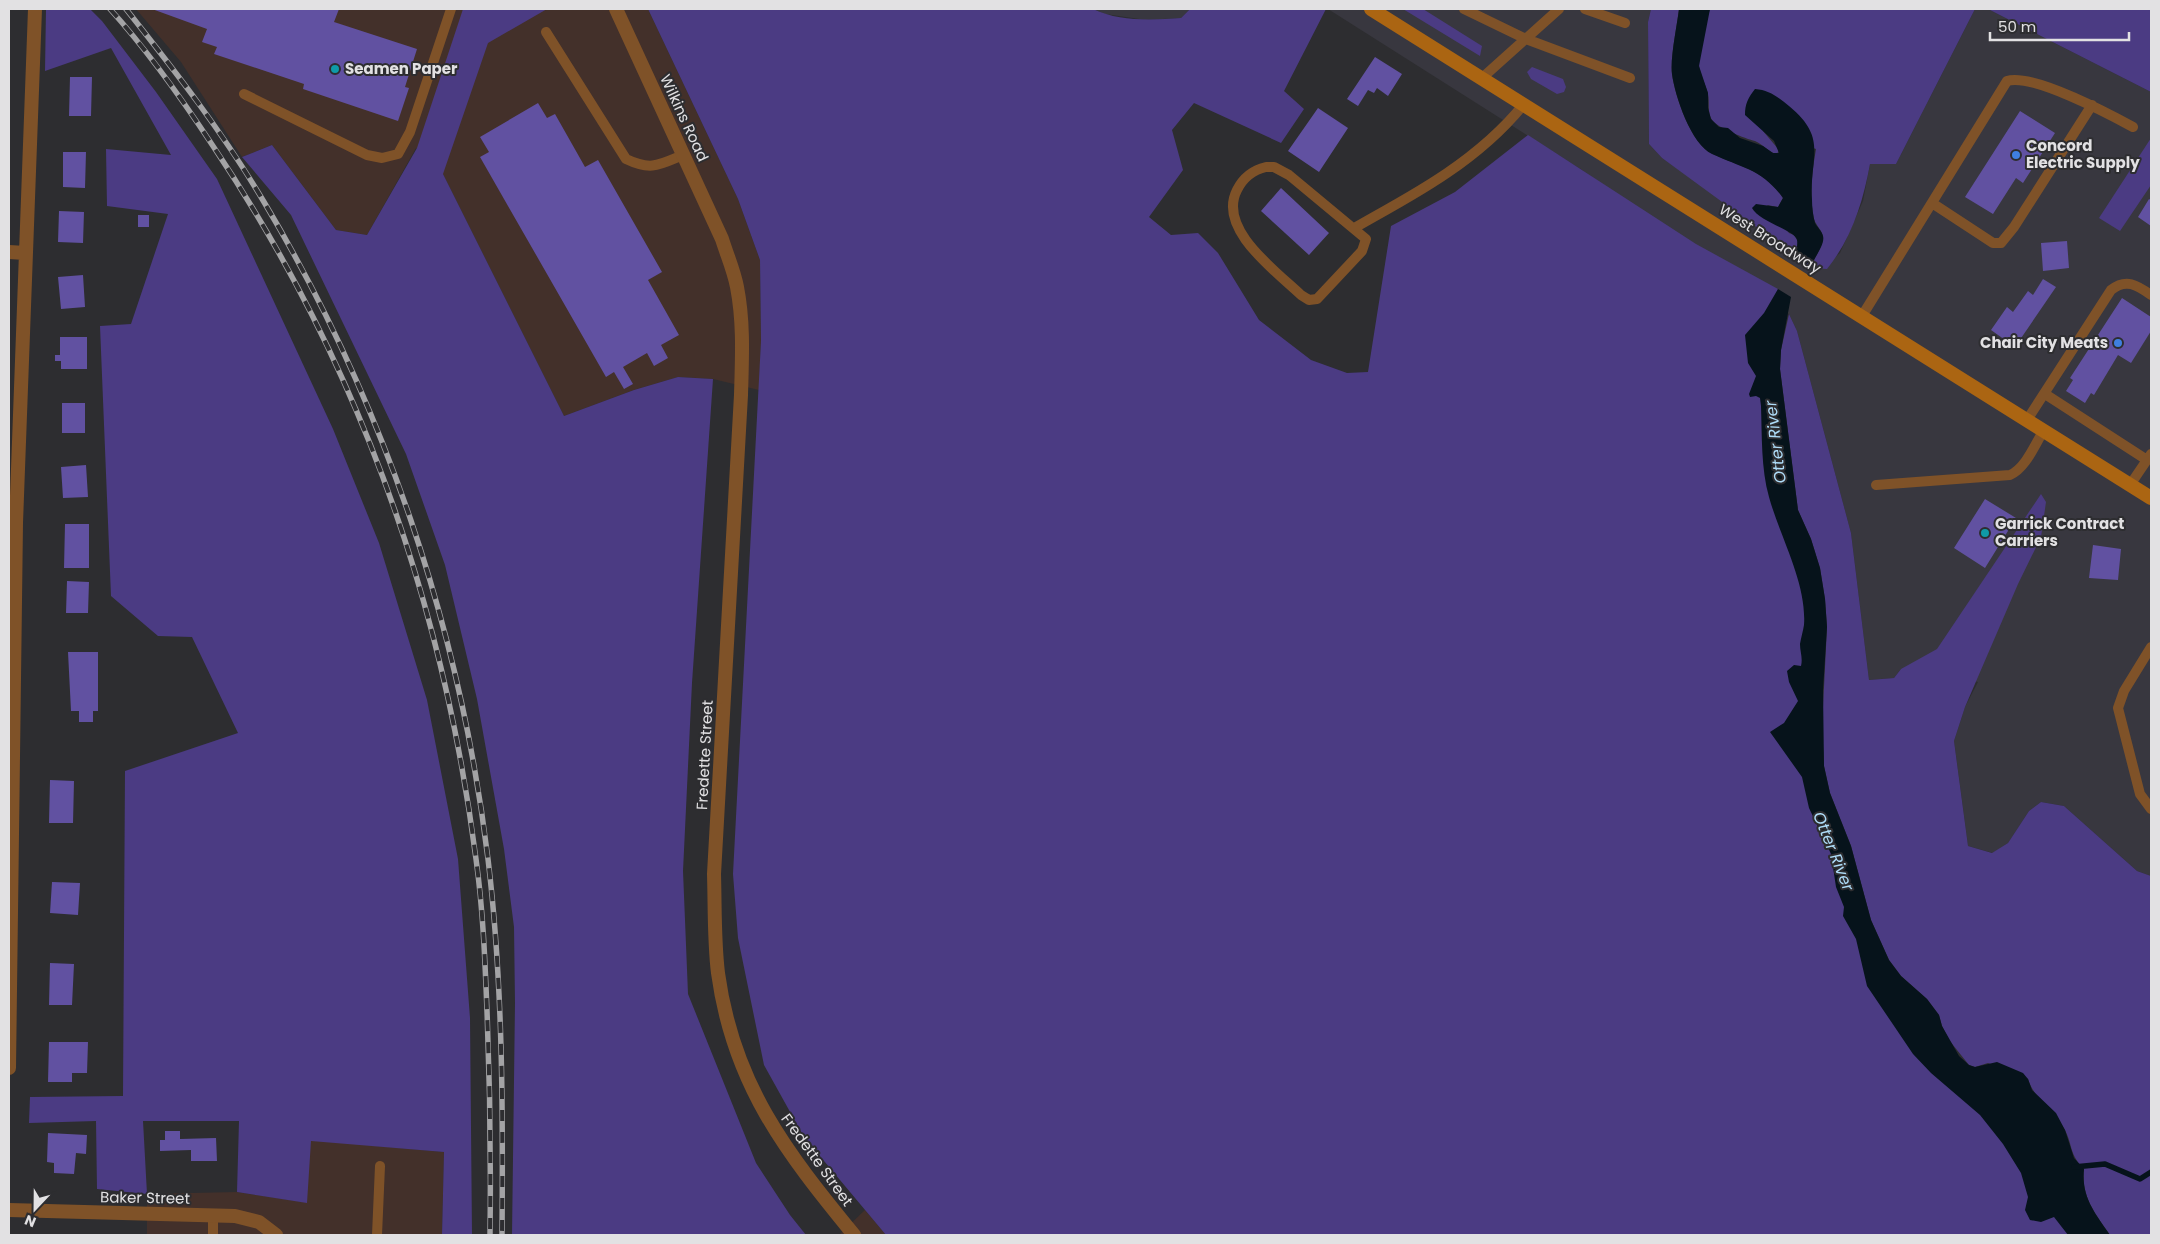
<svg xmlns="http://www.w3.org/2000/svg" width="2160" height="1244" font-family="Poppins,sans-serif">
  <rect width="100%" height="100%" fill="#2d2d30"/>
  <!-- built -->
  <path fill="#38373f" d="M1093 9H1190L1181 18 1146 20 1105 14Z
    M1328 9H1651L1648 22 1649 144 1662 158 1822 269 1840 253 1863 201 1870 164H1896L1975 9H1988L2151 92V876L2137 871 2064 806 2041 802 2029 811 2008 843 1993 853 1968 846 1954 741 1965 707 1978 682 1901 669 1894 678 1869 680 1851 533 1797 331 1789 314 1582 170Z"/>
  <!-- industrial -->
  <path fill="#43302a" d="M136 9H648L738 199 760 260 761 341 759 390 713 379 678 377 634 390 564 416 443 174 416 148 367 235 336 230 272 145 242 157 181 62Z
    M311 1140 444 1152 442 1235H147V1194L237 1192 303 1202Z
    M865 1210 886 1235H839Z"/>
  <!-- green -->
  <path fill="#4b3b83" d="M46 9H90L102 21 156 92 217 179 333 429 379 543 427 700 458 859 470 1018 472 1235H442L444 1152 311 1141 307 1203 237 1192 239 1121H143L147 1194 97 1189 96 1121 29 1123 30 1097 123 1096 125 771 238 733 192 637 158 636 111 596 100 326 131 324 168 214 107 206 106 149 171 155 111 48 45 71Z
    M463 9H547L488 43 443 174 564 416 634 390 678 377 713 379 692 683 683 871 688 994 756 1163 790 1215 806 1235H512L515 1003 514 927 504 849 477 699 445 565 406 454 291 215 242 157 272 145 336 230 367 235 417 148Z
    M648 9H1093C1120 22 1152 20 1181 18L1190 9H1326L1284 91 1304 109 1281 143 1194 103 1172 130 1183 170 1149 217 1171 235 1198 233 1218 253 1259 320 1311 360 1347 373 1368 372 1391 226 1455 192 1528 135 1696 244 1778 289 1774 298 1765 358 1813 582 1809 722 1867 963 2093 1235H886L804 1137 764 1065 738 938 733 874 761 341 760 260 738 199Z
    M1403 9H1423L1482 46 1480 56Z
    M1651 9H1679C1677 26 1670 58 1672 74 1675 96 1691 145 1713 154 1742 168 1763 169 1783 198L1778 207 1767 205 1789 233 1794 235 1798 241 1796 256 1662 158 1649 144 1648 22Z
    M1710 9H1975L1896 164H1870C1863 202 1852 238 1827 269L1813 268 1806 264 1814 260C1817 254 1822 246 1823 239 1824 232 1816 226 1814 219 1809 196 1812 172 1816 149L1763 131 1779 150 1777 154C1769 153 1763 144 1755 141 1746 139 1716 127 1712 120 1707 112 1710 103 1708 94 1706 84 1699 75 1699 65 1698 47 1705 26 1710 9Z
    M1988 9H2151V92Z
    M1532 67 1563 79 1566 87 1564 92 1557 94 1531 79 1527 72Z
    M2151 138V185L2120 231 2099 218Z
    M1789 314 1797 331 1851 533 1869 680 1894 678 1901 669 1937 649 2041 494 2046 502 2041 537 2018 584 1965 707 1954 741 1968 846 1992 853 2008 843 2029 811 2041 802 2064 806 2137 871 2151 876V1235H2110C2095 1213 2081 1197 2084 1169 2069 1154 2073 1146 2065 1130 2054 1111 2034 1099 2028 1079L1988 1063 1975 1067 1969 1065 1949 1040 1942 1026 1939 1015 1927 999 1901 976 1889 960 1871 920 1851 846 1830 793 1824 766 1822 727 1827 627 1825 599 1820 568 1811 539 1798 510 1780 369 1781 350Z"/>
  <!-- water -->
  <path fill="#06131b" d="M1679 9H1710L1699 66 1708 93V108L1711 119 1719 127 1728 128 1740 138 1763 146 1773 153H1779L1774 141 1745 115C1745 104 1748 98 1755 89 1769 90 1778 97 1789 106 1829 139 1809 157 1812 200 1812 207 1813 216 1815 223 1817 227 1822 231 1823 236 1825 243 1817 254 1814 260L1806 264 1796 256C1796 252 1798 245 1797 240 1795 230 1759 222 1752 208L1756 204 1778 207 1783 198C1762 169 1742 168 1712 154 1691 144 1675 96 1672 74 1670 58 1677 26 1679 9Z
    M1778 289 1791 297 1781 350 1780 369 1798 510 1811 539 1820 568 1825 599 1827 627 1823 690 1824 766 1830 793 1851 846 1871 920 1889 960 1901 976 1927 999 1939 1015 1942 1026 1959 1056 1969 1065 1975 1067 1997 1062 2023 1073 2028 1079 2032 1090 2056 1113 2065 1130 2074 1158 2084 1169C2081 1197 2095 1213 2110 1235H2068L2054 1217 2041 1222 2030 1220 2025 1210 2028 1197 2021 1173 2003 1144 1980 1115 1931 1073 1913 1054 1867 986 1856 939 1843 916 1844 907 1836 887 1831 854 1809 808 1802 777 1770 732 1784 723 1798 701 1789 682 1787 671 1794 665 1801 666C1803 658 1800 652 1800 644 1801 638 1803 631 1804 625 1807 583 1780 537 1769 497 1761 469 1762 435 1761 406L1760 398 1756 396 1750 397 1749 394 1756 376 1748 363 1745 335 1764 313Z"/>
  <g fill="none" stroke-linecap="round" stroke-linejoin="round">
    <!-- stream -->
    <path stroke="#06131b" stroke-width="5.5" d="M2074 1167 2105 1164 2140 1179 2151 1172"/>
  </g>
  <!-- building -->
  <path fill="#6151a1" d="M152 9H339L334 22 417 49 405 87 409 88 398 121 303 89 304 84 214 54 217 47 202 42 207 29Z
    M1375 57 1402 74 1388 96 1377 88 1374 93 1368 90 1358 106 1347 99Z
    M70 77H92L91 116H69Z
    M538 103 547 118 555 114 585 167 598 160 662 272 648 280 679 335 661 345 668 358 654 366 647 353 623 367 633 384 624 389 614 372 606 377 480 157 489 152 480 137Z
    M1318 108 1348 128 1319 172 1288 151Z
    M2020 111 2055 133 2023 183 2016 178 1993 214 1965 197Z
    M63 152H86L85 188 63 187Z
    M1281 188 1329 233 1309 255 1261 211Z
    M2149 199 2151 200V226L2138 217Z
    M59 211 84 212 83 243 58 242Z
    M138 215H149V227H138Z
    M2067 241 2069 268 2043 271 2041 243Z
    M83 275 85 307 61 309 58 277Z
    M2043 279 2056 287 2015 347 1991 330 2007 307 2013 312 2028 291 2033 295Z
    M2122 298 2151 317V331L2131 363 2118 355 2094 395 2091 393 2085 403 2066 391 2073 380 2070 378Z
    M60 337H87V369H61V361H55V355H60Z
    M62 403H85V433H62Z
    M86 465 88 497 63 498 61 467Z
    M1985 499 2016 518 1985 568 1954 548Z
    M65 524H89V568H64Z
    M2093 545 2121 549 2118 580 2089 578Z
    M67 581 89 582 88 613H66Z
    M68 652H98V711H93V722H79V711H71Z
    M50 780 74 781 73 823H49Z
    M52 882 80 883 78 915 50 913Z
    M50 963 74 964 72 1005H49Z
    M49 1042H88L87 1073H72V1082H48Z
    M165 1131H180V1139L216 1138 217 1161H191V1150L160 1151V1140H165Z
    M48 1133 87 1135 86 1154 76 1153 74 1174 54 1173V1163L47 1162Z"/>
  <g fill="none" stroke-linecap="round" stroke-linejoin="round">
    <!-- service -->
    <path stroke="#7f5228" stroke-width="10" d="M1464 9 1526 39 1630 78
      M1585 9 1625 23
      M546 32 626 159C651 171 659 165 683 155
      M1482 78 1559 9
      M244 94 367 155 382 158 398 154 410 132 451 9
      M1266 167H1274L1289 175 1366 239 1362 251 1317 299 1309 300 1301 295C1276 271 1217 229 1237 190 1243 178 1253 170 1266 167Z
      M1932 203 1993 243H2001L2014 227 2092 105
      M1354 228C1416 194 1479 160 1524 104
      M1862 316 2007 81C2032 73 2109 114 2133 127
      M2045 394 2147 460
      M2027 420 2111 290C2126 278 2137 285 2151 295
      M1876 485 2010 475C2026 468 2035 444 2044 430
      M2130 485 2151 454
      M2151 647 2124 691 2118 708 2140 794 2151 809
      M213 1216V1235
      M377 1235 380 1166"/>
    <!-- minor -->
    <path stroke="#7f5228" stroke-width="14" d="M616 9 722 239C727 255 734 271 737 287 744 323 742 359 741 395L714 874C715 907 714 940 718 973 733 1084 786 1152 854 1235
      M9 252 25 253
      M9 1068 16 523 35 9
      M9 1210 235 1216 259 1222 276 1235"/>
    <!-- secondary -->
    <path stroke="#ab6512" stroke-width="14" d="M1371 9 2151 498"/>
    <defs>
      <path id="rail" d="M110 9C148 51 182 99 213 146 358 362 443 602 476 859 483 909 485 960 487 1011 490 1086 491 1160 490 1235
        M126 9C175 71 224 134 264 202 384 403 460 628 488 859 503 983 503 1111 502 1235"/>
    </defs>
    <!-- rail casing -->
    <use href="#rail" stroke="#a3a3a5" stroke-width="5.5"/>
    <!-- rail -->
    <use href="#rail" stroke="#2d2d30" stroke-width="4" stroke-dasharray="11" stroke-linecap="butt"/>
  </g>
  <!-- markers -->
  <g fill="#0f9aa8" stroke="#2d2d30" stroke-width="2">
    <circle cx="335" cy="69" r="5"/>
    <circle cx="1985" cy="533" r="5"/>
  </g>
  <g fill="#3f7fe0" stroke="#2d2d30" stroke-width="2">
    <circle cx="2016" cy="155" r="5"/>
    <circle cx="2118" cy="343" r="5"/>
  </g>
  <g text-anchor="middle" stroke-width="4" stroke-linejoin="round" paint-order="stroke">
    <!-- poi labels -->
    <g font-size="15" font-weight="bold" fill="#e2e1e3" stroke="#2d2d30" text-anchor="start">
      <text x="345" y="74">Seamen Paper</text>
      <text x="2026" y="151">Concord<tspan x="2026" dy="17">Electric Supply</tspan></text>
      <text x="2108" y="348" text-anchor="end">Chair City Meats</text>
      <text x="1995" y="529">Garrick Contract<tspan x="1995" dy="17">Carriers</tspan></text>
    </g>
    <!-- street labels -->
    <g font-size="15" fill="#e2e1e3" stroke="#2d2d30">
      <text transform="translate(684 118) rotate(65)" y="5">Wilkins Road</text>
      <text transform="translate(1770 239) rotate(32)" y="5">West Broadway</text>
      <text transform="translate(705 755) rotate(-87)" y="5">Fredette Street</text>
      <text transform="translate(817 1160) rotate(54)" y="5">Fredette Street</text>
      <text transform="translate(145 1198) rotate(1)" y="5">Baker Street</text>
    </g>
    <!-- water labels -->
    <g font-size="16" font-style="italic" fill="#aedcf8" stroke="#2d2d30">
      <text transform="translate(1775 442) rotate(-97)" y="6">Otter River</text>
      <text transform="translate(1834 851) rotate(68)" y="6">Otter River</text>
    </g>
  </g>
  <!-- border -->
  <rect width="2160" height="1244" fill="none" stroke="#e2e1e3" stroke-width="20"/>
  <!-- north arrow -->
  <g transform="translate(35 1209) rotate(202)" stroke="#2d2d30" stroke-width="4" paint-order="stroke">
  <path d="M0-4L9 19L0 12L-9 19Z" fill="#e2e1e3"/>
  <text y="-8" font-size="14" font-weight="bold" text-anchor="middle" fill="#e2e1e3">N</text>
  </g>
  <!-- scale -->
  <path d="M1990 32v8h139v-8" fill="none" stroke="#e2e1e3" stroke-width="2.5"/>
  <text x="1998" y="32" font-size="15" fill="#e2e1e3" stroke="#2d2d30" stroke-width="4" paint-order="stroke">50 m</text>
</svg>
